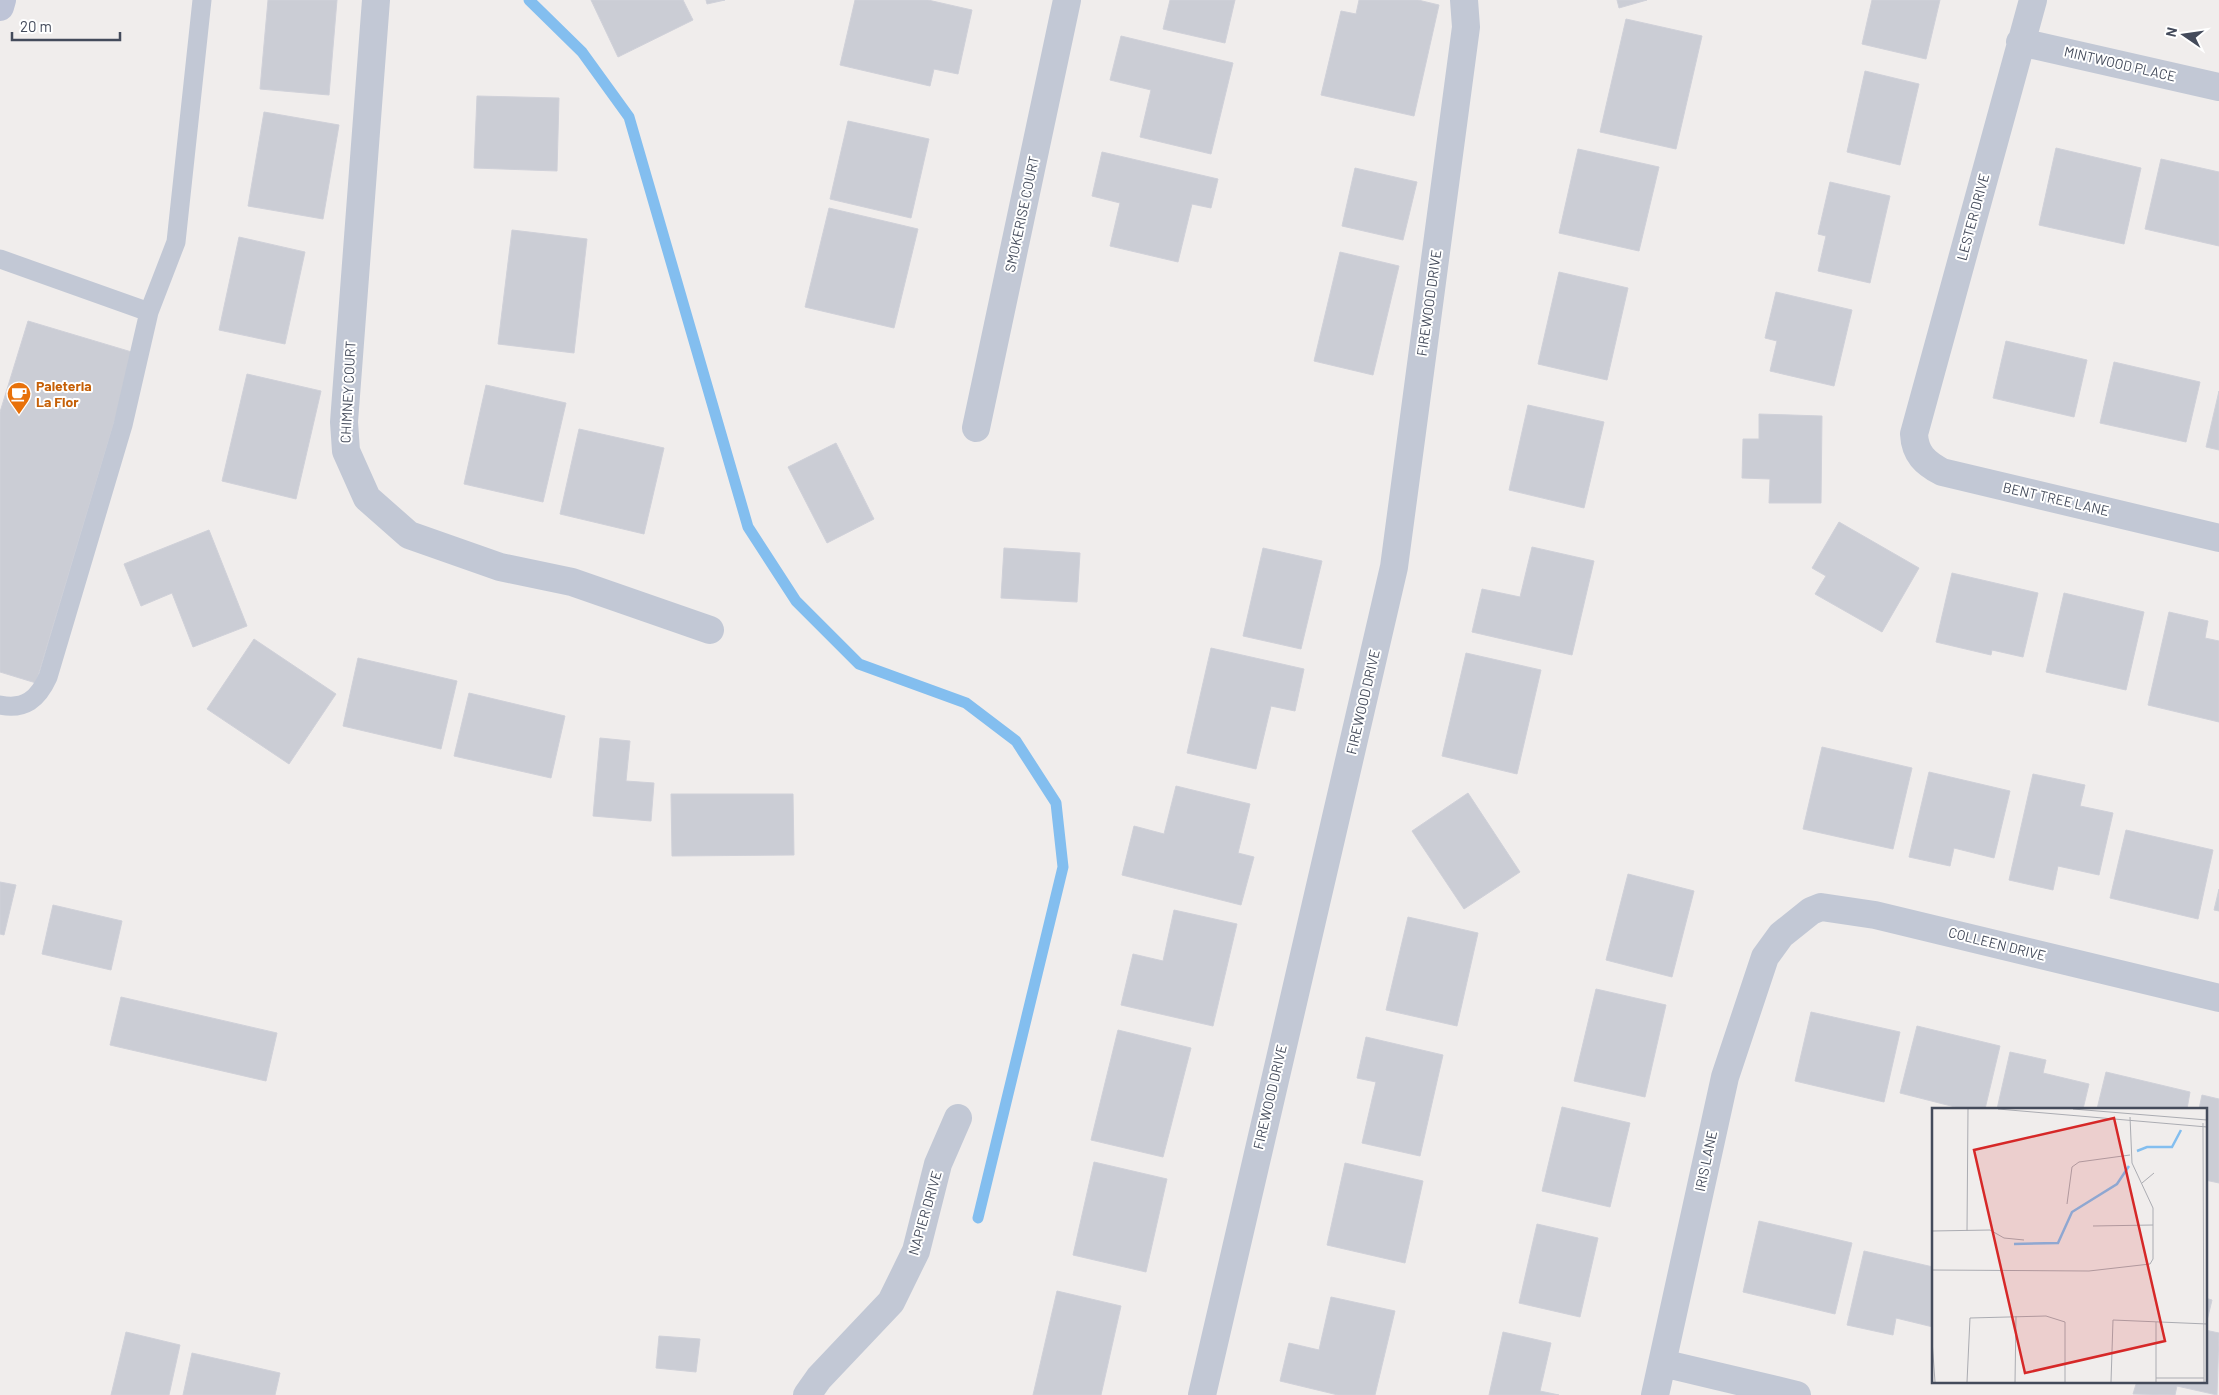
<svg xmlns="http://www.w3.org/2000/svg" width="2219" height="1395" font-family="Barlow,sans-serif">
  <rect width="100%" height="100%" fill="#f0edec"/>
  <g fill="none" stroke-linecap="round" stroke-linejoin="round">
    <!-- stream -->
    <path stroke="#83beef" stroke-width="11" d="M529 0 582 52 629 117 748 527 796 601 859 664 966 703 1016 741 1056 803 1063 867 978 1218"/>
  </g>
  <!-- building -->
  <path fill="#cbcdd5" stroke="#d0d1d9" d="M268 0H337L329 95 260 89Z
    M591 0H683L693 20 618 57Z
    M706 0H725L707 4Z
    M855 0H928L972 10 958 74 934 69 930 86 840 65Z
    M1170 0H1235L1225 43 1163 29Z
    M1359 0H1418L1439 5 1414 116 1321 95 1341 11 1356 14Z
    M1617 0H1647L1619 8Z
    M1872 0H1940L1926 59 1862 44Z
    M1626 19 1702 36 1676 149 1600 132Z
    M1121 36 1233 63 1211 154 1140 137 1151 90 1110 80Z
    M1865 71 1919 84 1900 165 1847 152Z
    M477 96 559 98 557 171 474 168Z
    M264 112 339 125 323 219 248 206Z
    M848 121 929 139 911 218 830 199Z
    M2056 148 2141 168 2124 244 2039 225Z
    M1578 149 1659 167 1639 251 1559 233Z
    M1102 152 1218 179 1211 208 1192 204 1178 262 1110 246 1120 203 1092 196Z
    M2161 159 2219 172V246L2145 229Z
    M1355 168 1417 182 1403 240 1342 226Z
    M1830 182 1890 196 1870 283 1818 271 1826 236 1818 234Z
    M829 208 918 229 894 328 805 307Z
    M512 230 587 239 574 353 498 344Z
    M239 237 305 252 285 344 219 330Z
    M1340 252 1399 266 1373 375 1314 361Z
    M1559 272 1628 288 1607 380 1538 364Z
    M1776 292 1852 310 1834 386 1770 371 1777 341 1765 338Z
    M28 321 135 353 36 683 0 672V412Z
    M2006 341 2087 360 2074 417 1993 398Z
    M2114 362 2200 382 2186 442 2100 423Z
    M247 374 321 391 296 499 222 481Z
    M486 385 566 403 543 502 464 484Z
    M2219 391V450L2206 447Z
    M1528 405 1604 422 1584 508 1509 490Z
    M1759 414 1822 416 1821 503H1769L1770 479 1742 478 1743 439H1759Z
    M579 429 664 448 644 534 560 514Z
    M836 443 874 519 827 543 788 467Z
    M1839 522 1919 568 1882 632 1815 594 1826 576 1812 568Z
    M209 530 247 626 193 647 172 593 141 606 124 564Z
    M1532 547 1594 561 1572 655 1472 632 1482 589 1520 597Z
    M1004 548 1080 553 1077 602 1001 598Z
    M1263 548 1322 561 1301 649 1243 636Z
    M1952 573 2038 593 2023 657 1992 650 1991 655 1936 642Z
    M2064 593 2144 612 2126 690 2046 672Z
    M2169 612 2208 621 2205 638 2219 641V722L2148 705Z
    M254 639 336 694 289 764 207 709Z
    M1211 648 1304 669 1295 711 1271 706 1256 769 1187 753Z
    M1466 653 1541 670 1517 774 1442 756Z
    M358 658 457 681 441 749 343 726Z
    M469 693 565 716 551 778 454 756Z
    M600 738 630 741 626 781 654 783 651 821 593 816Z
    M1822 747 1912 768 1893 849 1803 829Z
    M1929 772 2010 791 1994 858 1954 848 1950 866 1909 857Z
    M2033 774 2085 785 2080 806 2113 813 2099 875 2058 866 2053 890 2009 880Z
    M1176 786 1250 804 1238 853 1254 857 1241 905 1122 875 1134 826 1164 834Z
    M1468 793 1520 872 1464 909 1412 831Z
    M671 794H793L794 855 672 856Z
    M2126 830 2213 850 2198 919 2110 898Z
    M1628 874 1694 891 1672 977 1606 960Z
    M0 882 16 885 4 935 0 934Z
    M2219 889V911L2214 910Z
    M53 905 122 921 111 970 42 954Z
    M1174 910 1237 924 1213 1026 1121 1005 1133 954 1163 961Z
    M1408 917 1478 933 1457 1026 1386 1010Z
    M1596 989 1666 1005 1645 1097 1574 1081Z
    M121 997 277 1033 266 1081 110 1045Z
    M1811 1012 1900 1032 1884 1102 1795 1081Z
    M1917 1026 2000 1046 1985 1109H1963L1900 1093Z
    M1118 1030 1191 1048 1163 1157 1091 1140Z
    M1366 1037 1443 1055 1420 1156 1362 1143 1376 1082 1357 1078Z
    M2010 1052 2046 1060 2043 1073 2089 1084 2083 1109H1997Z
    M2106 1072 2190 1092 2187 1109H2097Z
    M2202 1095 2219 1099V1183L2205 1180V1109H2199Z
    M1562 1107 1630 1123 1610 1207 1542 1191Z
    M1094 1162 1167 1179 1146 1272 1073 1255Z
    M1345 1163 1423 1181 1405 1263 1327 1245Z
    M1759 1221 1852 1243 1835 1314 1743 1292Z
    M1537 1224 1598 1238 1580 1317 1519 1303Z
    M1864 1251 1933 1267V1327L1896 1318 1893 1335 1847 1325Z
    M1057 1291 1121 1306 1101 1395H1033Z
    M1331 1297 1395 1311 1375 1395H1338L1280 1381 1289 1343 1319 1350Z
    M2205 1298 2212 1300 2205 1329Z
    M2205 1330 2219 1333 2217 1395 2177 1386 2175 1395 2133 1394 2137 1381H2205Z
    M126 1332 180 1345 169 1395H111Z
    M1503 1332 1551 1343 1540 1391 1559 1395H1489Z
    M659 1336 700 1339 696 1372 656 1368Z
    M192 1353 280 1373 275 1395H183Z"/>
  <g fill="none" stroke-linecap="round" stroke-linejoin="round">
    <!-- service -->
    <path stroke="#c2c8d5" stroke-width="19" d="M0 259 149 312 123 425 48 677C38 699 25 710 0 705
      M149 312 176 242 202 0"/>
    <!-- minor -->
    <path stroke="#c2c8d5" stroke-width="28" d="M376 0 344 422 346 451 367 498 409 535 500 567 572 582 710 630
      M2033 0 1914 434C1915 454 1925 463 1942 472L2219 538
      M2020 42 2219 87
      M976 428 1067 0
      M1662 1363 1797 1395
      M807 1395 819 1378 891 1302 916 1251 938 1164 958 1118
      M1202 1395 1394 567 1466 27 1464 0
      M1655 1395 1725 1077 1765 957 1781 935 1811 911 1821 907 1875 915 2219 998"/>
    <!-- secondary -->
    <path stroke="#bec4d7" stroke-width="28" d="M0 7 2 0"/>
  </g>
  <!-- icons -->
  <defs>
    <symbol id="cafe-pin" viewBox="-11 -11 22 30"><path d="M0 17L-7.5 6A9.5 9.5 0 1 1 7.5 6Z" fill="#e8710a" stroke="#fff"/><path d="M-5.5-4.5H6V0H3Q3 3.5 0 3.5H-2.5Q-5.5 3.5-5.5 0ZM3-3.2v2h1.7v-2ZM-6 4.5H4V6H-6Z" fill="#fff"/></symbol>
  </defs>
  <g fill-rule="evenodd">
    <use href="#cafe-pin" x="5" y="380" width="28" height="38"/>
  </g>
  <g text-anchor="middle" stroke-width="4" stroke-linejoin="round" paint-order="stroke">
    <!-- street labels -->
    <g font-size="14" fill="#444b5b" stroke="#fff">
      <text transform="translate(2120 64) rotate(13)" y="5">MINTWOOD PLACE</text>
      <text transform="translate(1022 214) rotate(-78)" y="5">SMOKERISE COURT</text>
      <text transform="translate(1973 217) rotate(-75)" y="5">LESTER DRIVE</text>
      <text transform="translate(1429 303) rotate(-82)" y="5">FIREWOOD DRIVE</text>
      <text transform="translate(348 392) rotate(-87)" y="5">CHIMNEY COURT</text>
      <text transform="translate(2056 499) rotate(13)" y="5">BENT TREE LANE</text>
      <text transform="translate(1363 702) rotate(-77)" y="5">FIREWOOD DRIVE</text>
      <text transform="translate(1997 944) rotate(14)" y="5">COLLEEN DRIVE</text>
      <text transform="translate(1270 1097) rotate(-77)" y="5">FIREWOOD DRIVE</text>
      <text transform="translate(1706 1161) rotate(-78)" y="5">IRIS LANE</text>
      <text transform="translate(925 1213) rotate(-74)" y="5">NAPIER DRIVE</text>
    </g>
    <!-- food labels -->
    <g font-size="14" font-weight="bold" fill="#c56008" stroke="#fff" text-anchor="start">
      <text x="36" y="391">Paleteria<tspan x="36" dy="16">La Flor</tspan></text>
    </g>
  </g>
  <!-- overview -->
  <g transform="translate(1932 1108)">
    <rect width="275" height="275" fill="#f0edec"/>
    <path fill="none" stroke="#83beef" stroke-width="2.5" d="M205 43 215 39H240L249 22M82 136 126 135 140 104 185 76 197 58"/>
    <path fill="none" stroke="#abacb2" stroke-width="1" d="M66 1 275 19M141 1 275 12M271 15 272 274M210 75 222 65M135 96 140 59 147 54 198 47M161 118 221 117M0 123 58 122 72 130 92 132M35 123 36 1M0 162 157 163 218 156 221 151V100L200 55 198 9M0 232 3 274M224 270H272M35 274 38 210 114 208 133 214V274M83 274 84 208M179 274 181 212 275 216M224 274V214"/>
    <path fill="#d62828" fill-opacity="0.15" stroke="#d62828" stroke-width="2.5" d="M182 10 233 233 93 265 42 42Z"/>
    <rect width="275" height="275" fill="none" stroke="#444b5b" stroke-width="2.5"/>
  </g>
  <!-- north arrow -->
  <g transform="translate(2184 35) rotate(283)" stroke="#ffffff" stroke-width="4" paint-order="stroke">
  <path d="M0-4L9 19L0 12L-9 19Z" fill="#444b5b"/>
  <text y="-8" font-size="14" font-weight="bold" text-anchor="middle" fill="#444b5b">N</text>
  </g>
  <!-- scale -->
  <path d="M12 32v8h108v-8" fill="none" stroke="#444b5b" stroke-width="2.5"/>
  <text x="20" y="32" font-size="15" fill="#444b5b" stroke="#ffffff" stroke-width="4" paint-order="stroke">20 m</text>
</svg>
